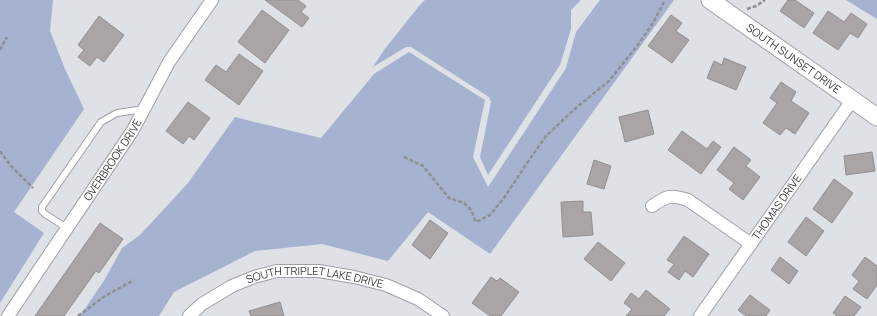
<svg xmlns="http://www.w3.org/2000/svg" width="877" height="316" font-family="Manrope,sans-serif">
  <rect width="100%" height="100%" fill="#dee1e5"/>
  <!-- green -->
  <path fill="#a5b2d0" d="M0 0H53L50 31 65 69 84 109 14 212 44 233 0 303Z
    M425 0H581L571 10V29L560 65 488 175 480 157 491 102 489 97 411 47H406L373 67 384 50 419 6Z
    M600 0H674L490 254 428 212 388 261 322 244 255 251 174 292 159 316H80L105 279 122 248 140 235 188 183 235 117 321 138 374 74 409 52 485 100 473 157 488 187 523 134 566 68 576 32Z
    M846 0H877V19Z"/>
  <!-- building -->
  <path fill="#a9a4a5" stroke="#938e8f" d="M265 0H298L306 6 301 12 309 18 302 27Z
    M788 0H795L814 13 804 28 780 11Z
    M262 10 289 30 265 63 238 42Z
    M828 11 844 22 851 13 867 24 858 38 850 33 838 50 813 33Z
    M671 15 682 23 676 31 689 40 672 63 648 46Z
    M99 16 124 35 104 62 97 57 90 66 78 57 84 50 78 45Z
    M239 54 263 71 239 105 205 80 216 65 226 72Z
    M724 58 746 67 736 90 707 78 714 61 722 65Z
    M781 82 796 92 791 101 809 113 795 134 786 128 780 135 763 123 777 103 770 98Z
    M188 102 210 118 194 140 189 136 183 144 166 131Z
    M648 110 654 134 625 142 619 117Z
    M682 131 707 149 713 141 721 147 701 174 668 150Z
    M734 147 751 160 746 166 760 177 743 200 729 189 734 183 717 170Z
    M872 152 875 171 846 175 844 156Z
    M594 160 611 166 604 189 587 184Z
    M834 179 853 193 832 223 813 209Z
    M583 201V212H591L593 235 563 237 561 202Z
    M806 217 824 231 806 256 788 242Z
    M430 220 448 233 430 259 412 245Z
    M100 223 123 239 99 273 96 271 64 316H35Z
    M684 236 709 254 693 277 685 271 679 280 668 272 674 264 667 260Z
    M598 242 625 263 611 281 584 259Z
    M780 257 798 271 789 284 771 270Z
    M865 257 877 266V285L867 299 853 289 859 281 852 275Z
    M491 277 497 281 500 278 519 292 501 316H490L472 303Z
    M646 290 670 309 664 316H626L632 309 624 303 631 293 639 299Z
    M750 295 770 310 766 316H746L738 310Z
    M845 296 861 307 854 316H837L833 313Z
    M280 302 284 316H251L249 311Z"/>
  <g fill="none" stroke-linecap="round" stroke-linejoin="round">
    <defs>
      <path id="lane" d="M67 228 45 214 42 211V207L101 122 117 113 144 109"/>
      <g id="street">
        <path d="M652 206C667 196 670 194 688 200L751 244"/>
        <path id="s1" d="M8 316 133 130 169 62 212 0"/>
        <path id="s2" d="M189 316 202 304 232 286 254 277 277 271H319L354 277 386 285 418 299 443 316"/>
        <path id="s3" d="M700 316 853 99"/>
      </g>
      <g id="secondary">
        <path id="s4" d="M710 0 877 117"/>
      </g>
    </defs>
    <!-- lane casing -->
    <use href="#lane" stroke="#9fa1a6" stroke-width="8"/>
    <!-- street casing -->
    <use href="#street" stroke="#9fa1a6" stroke-width="14"/>
    <!-- secondary casing -->
    <use href="#secondary" stroke="#9fa1a6" stroke-width="19"/>
    <!-- path -->
    <path stroke="#8d8f92" stroke-width="2.5" stroke-dasharray="4 2" stroke-linecap="butt" d="M747 9 756 6 765 0
      M0 50 7 37
      M0 151 11 166 33 188
      M404 157 423 166 449 198 464 203 471 210 476 222 490 215 504 198 525 166 546 136 577 107 609 81 637 46 653 23 665 0
      M78 316 105 296 134 280"/>
    <!-- lane -->
    <use href="#lane" stroke="#fff" stroke-width="6"/>
    <!-- street -->
    <use href="#street" stroke="#fff" stroke-width="12"/>
    <!-- secondary -->
    <use href="#secondary" stroke="#fff" stroke-width="17"/>
  </g>
  <g text-anchor="middle" stroke-width="3" stroke-linejoin="round" paint-order="stroke">
    <!-- street labels -->
    <g font-size="11" fill="#3c3d3f" stroke="#ebeef3">
      <text dy="4" stroke="none"><textPath href="#s4" startOffset="102">SOUTH SUNSET DRIVE</textPath></text>
      <text dy="4" stroke="none"><textPath href="#s1" startOffset="188">OVERBROOK DRIVE</textPath></text>
      <text dy="4" stroke="none"><textPath href="#s3" startOffset="133">THOMAS DRIVE</textPath></text>
      <text dy="4" stroke="none"><textPath href="#s2" startOffset="138">SOUTH TRIPLET LAKE DRIVE</textPath></text>
    </g>
  </g>
</svg>
